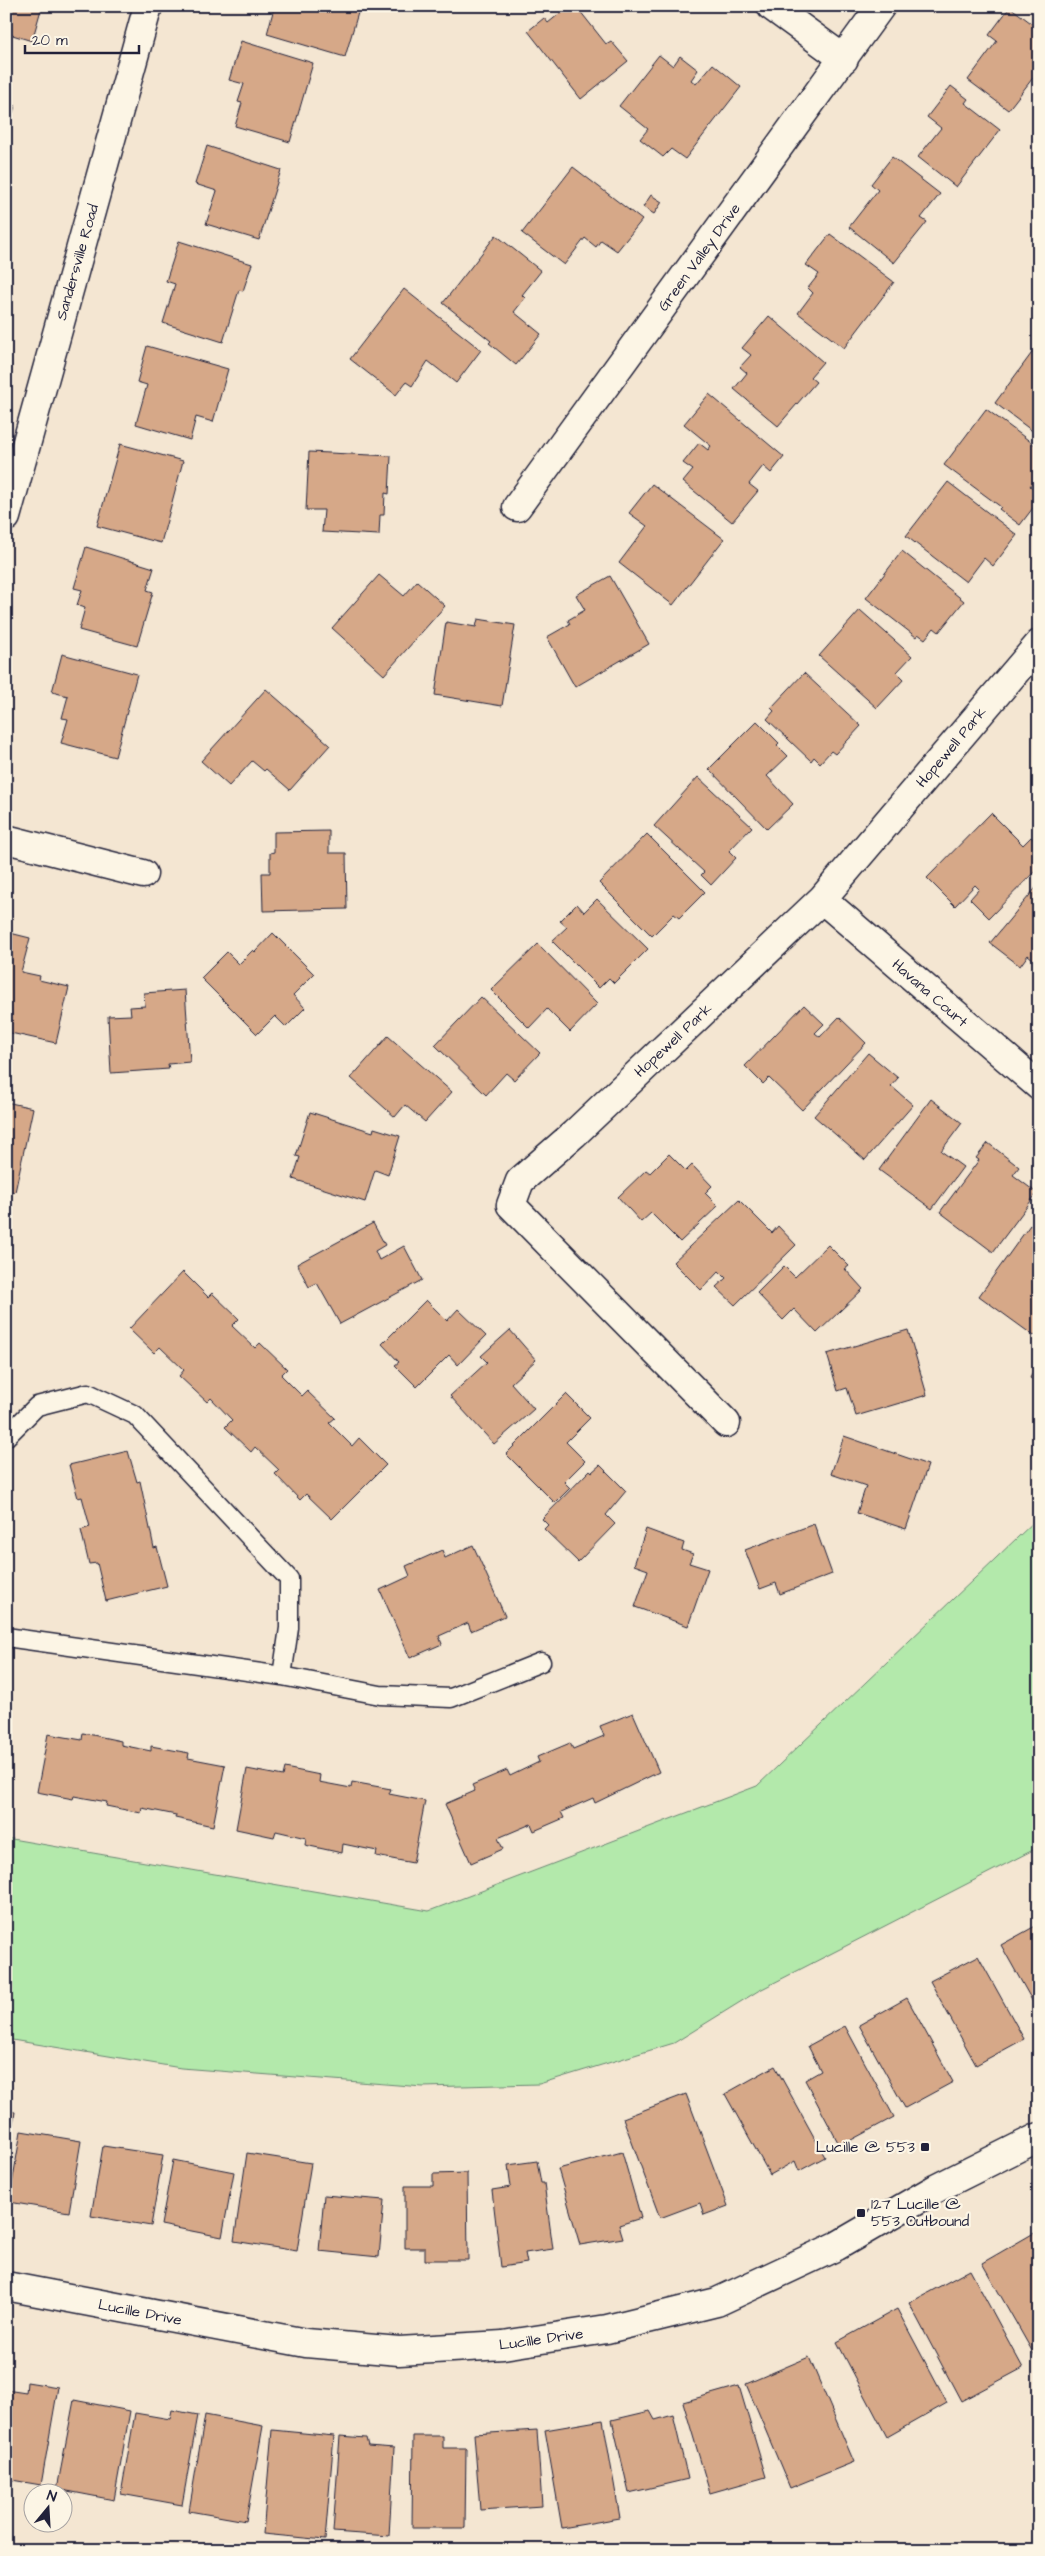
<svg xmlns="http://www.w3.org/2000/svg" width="1045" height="2556" font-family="'Architects Daughter',sans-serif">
  <rect width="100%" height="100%" fill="#f4e6d2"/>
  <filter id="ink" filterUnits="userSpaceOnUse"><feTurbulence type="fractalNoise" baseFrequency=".02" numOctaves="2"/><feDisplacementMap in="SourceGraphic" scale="10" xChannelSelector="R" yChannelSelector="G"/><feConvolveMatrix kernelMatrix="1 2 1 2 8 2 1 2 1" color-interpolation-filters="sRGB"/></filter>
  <g filter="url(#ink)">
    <!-- green -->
    <path fill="#b3e9ab" stroke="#6a8673" d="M1039 1517V1847L758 1991 674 2043 539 2084 423 2087 181 2068 6 2039V1838L429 1911 757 1786Z"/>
    <!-- building -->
    <path fill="#d6a888" stroke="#22223b" d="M6 6H42L32 41 6 33Z
      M277 6H360L345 57 267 34 274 8Z
      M569 6H576L606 44 611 41 628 61 581 99 528 31 544 18 548 23Z
      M1010 7 1039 29V70L1008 110 968 80 997 41 989 35Z
      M241 41 313 63 290 142 235 126 242 103 238 102 244 84 229 80Z
      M659 55 673 66 680 56 698 70 691 80 696 84 713 64 741 87 685 159 671 149 663 157 640 139 648 129 619 106Z
      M951 86 968 99 965 103 1000 130 956 187 918 157 941 128 927 117Z
      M6 103 15 106 6 137Z
      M207 146 281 170 259 240 206 224 217 191 195 184Z
      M892 157 940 194 921 218 927 222 894 263 849 227 878 190 871 184Z
      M573 167 642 220 617 251 601 240 596 247 585 238 564 265 522 233Z
      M651 195 662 202 654 214 643 207Z
      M830 234 894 282 844 348 798 313 813 293 808 288 819 274 806 265Z
      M496 235 541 271 522 295 525 298 514 312 541 334 516 365 489 343 491 341 443 303Z
      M179 241 252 264 243 291 239 290 223 342 163 323 175 284 166 281Z
      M404 289 481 350 456 383 428 361 412 386 406 382 396 395 350 359Z
      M769 316 823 362 810 377 816 382 778 426 734 389 747 373 740 367 751 355 742 348Z
      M147 346 228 369 213 422 196 417 190 440 136 424 147 385 137 382Z
      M1034 350 1039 354V436L995 403Z
      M709 394 784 457 771 473 763 466 749 484 758 491 732 522 683 482 693 470 683 463 699 443 708 450 711 446 684 424Z
      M986 409 1039 448V474L1030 486 1039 493V500L1020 525 999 509 1001 507 944 465Z
      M120 444 183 461 161 543 97 526Z
      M309 452 391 456 389 494 385 493 384 515H380L379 535 322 532 324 510H306Z
      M948 482 1017 535 993 566 984 558 966 582 906 536Z
      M652 484 724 539 673 605 619 563 647 526 629 513Z
      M86 547 154 568 147 590 153 592 137 646 79 630 85 608 77 605 82 590 74 588Z
      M902 551 964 601 939 632 934 628 925 639 918 634 916 637 866 598Z
      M379 575 404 596 417 581 445 606 384 675 332 628Z
      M610 576 649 644 575 687 547 637 570 624 568 620 585 610 576 595Z
      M860 610 912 656 897 672 904 679 877 708 819 656Z
      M478 619 515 625 502 706 435 695 446 622 476 627Z
      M62 654 137 674 115 757 61 743 68 719 62 718 68 696 52 692Z
      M804 673 861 726 835 754 831 751 820 763 814 757 811 761 767 719 774 711 771 708Z
      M266 689 330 745 290 790 266 769 264 771 252 761 229 786 201 761Z
      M757 721 779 743 777 745 788 756 767 776 793 804 767 829 709 769Z
      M698 777 752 827 729 851 736 858 711 885 701 875 704 872 654 826Z
      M991 813 1023 845 1031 837 1039 845V867L989 918 970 899 979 889 975 885 955 906 927 878Z
      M329 831V853H346L347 909 263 911 262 873H270V853L274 852V832Z
      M647 834 705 892 679 918 674 914 652 936 599 883Z
      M1039 884V964L1028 955 1020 966 990 943Z
      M597 899 648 949 614 983 609 978 599 988 552 941 567 927 560 921 577 904 584 912Z
      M6 932 30 938 21 972 40 976 39 980 69 987 56 1043 6 1032Z
      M273 933 314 974 293 995 305 1008 286 1027 275 1016 257 1034 201 978 227 952 239 964 253 950 255 952Z
      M538 944 597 1004 570 1032 547 1009 529 1028 491 990Z
      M185 990 190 1062 168 1064 169 1069 111 1073 108 1016 131 1015 130 1007 145 1006 144 993Z
      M481 997 540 1053 514 1080 506 1073 486 1095 435 1045Z
      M804 1005 824 1024 815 1033 820 1037 839 1017 866 1043 802 1110 769 1078 763 1084 745 1066Z
      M388 1036 452 1092 425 1122 405 1105 395 1117 351 1078Z
      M868 1053 898 1078 891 1086 913 1105 865 1160 814 1116Z
      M931 1099 962 1123 941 1151 963 1167 932 1209 879 1170Z
      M6 1102 33 1108 15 1192 6 1191Z
      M310 1112 373 1132 374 1128 400 1136 388 1175 375 1170 365 1202 293 1179 300 1157 296 1156Z
      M988 1143 1019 1167 1013 1175 1037 1193 993 1252 940 1212 979 1160 976 1158Z
      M669 1154 686 1171 692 1165 712 1186 705 1193 718 1206 680 1242 651 1213 641 1222 618 1197 646 1170 650 1173Z
      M739 1200 772 1233 778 1226 796 1245 735 1305 716 1287 726 1278 719 1271 701 1290 673 1262Z
      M6 1211 12 1212 6 1236Z
      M373 1223 385 1245 375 1251 379 1260 404 1246 422 1280 340 1324 317 1283 309 1287 297 1264Z
      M1030 1225 1039 1231V1330L1034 1336 979 1296Z
      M828 1245 849 1266 845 1269 863 1289 817 1333 794 1309 783 1320 757 1293 784 1266 795 1277Z
      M183 1272 208 1297 212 1293 239 1319 232 1326 255 1348 260 1343 287 1369 281 1375 302 1396 307 1391 335 1418 329 1423 352 1446 359 1438 386 1465 332 1519 306 1494 300 1500 275 1474 279 1470 255 1447 251 1452 225 1427 232 1420 211 1398 207 1402 179 1376 184 1370 160 1347 154 1353 129 1329Z
      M426 1300 447 1321 458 1309 486 1336 458 1365 449 1355 417 1387 395 1365 399 1362 382 1344Z
      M510 1330 536 1360 511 1383 534 1409 494 1444 450 1396 487 1362 481 1356Z
      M908 1330 927 1395 856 1416 847 1388 838 1391 827 1354Z
      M1039 1361V1383L1030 1378Z
      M566 1394 590 1418 566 1442 585 1461 564 1482 570 1488 555 1503 506 1454Z
      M844 1436 928 1465 906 1529 857 1513 866 1486 831 1474Z
      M128 1451 137 1482 140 1481 154 1548 157 1547 167 1586 106 1601 97 1563 89 1564 81 1530 90 1527 82 1497 78 1498 69 1465Z
      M600 1465 626 1491 606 1515 615 1524 578 1562 544 1529 548 1525 542 1519 590 1470 592 1472Z
      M814 1524 832 1574 780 1594 776 1583 760 1589 745 1550Z
      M646 1529 684 1543 682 1550 693 1554 689 1563 708 1569 688 1626 635 1607 648 1570 634 1565Z
      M473 1545 505 1616 471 1631 468 1623 439 1636 442 1644 410 1658 380 1590 410 1576 406 1566 442 1550 445 1558Z
      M633 1713 659 1772 595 1803 593 1798 561 1812 564 1818 534 1831 531 1824 498 1838 503 1849 471 1863 445 1804 475 1791 472 1785 507 1770 510 1776 539 1762 537 1757 570 1743 573 1749 604 1736 600 1726Z
      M83 1733 121 1741V1745L151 1751V1746L189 1753 188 1758 225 1765 213 1826 175 1818 176 1815 142 1808 141 1813 106 1806 107 1802 74 1796 73 1799 37 1792 48 1734 82 1740Z
      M285 1768 320 1775 319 1782 351 1788 352 1782 391 1789 389 1794 425 1801 413 1863 376 1856 377 1851 343 1844 342 1853 305 1845 306 1838 276 1831 274 1837 236 1829 247 1769 283 1776Z
      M1039 1924V2013L1001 1945Z
      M978 1956 1024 2039 976 2065 930 1981Z
      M907 1998 953 2082 905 2108 859 2025Z
      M845 2026 894 2117 840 2146 805 2080 821 2071 808 2046Z
      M775 2066 825 2157 799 2171 795 2161 770 2175 725 2094Z
      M686 2094 728 2206 704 2215 700 2203 660 2218 623 2118Z
      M6 2111 15 2112 6 2164Z
      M21 2131 81 2141 69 2212 9 2202Z
      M103 2146 163 2155 151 2226 91 2216Z
      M622 2152 641 2218 619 2225 623 2238 580 2245 558 2169Z
      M247 2153 311 2163 297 2251 234 2241Z
      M173 2160 234 2172 222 2237 161 2225Z
      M537 2161 541 2183H544L553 2249 525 2253 527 2263 501 2267 492 2190 511 2187 508 2165Z
      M467 2173 468 2260H425V2248H405V2186H433V2174Z
      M324 2195 384 2200 379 2257 319 2251Z
      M1034 2233 1039 2242V2363L982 2263Z
      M970 2270 1023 2368 961 2401 909 2303Z
      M897 2309 947 2403 887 2437 837 2342Z
      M809 2357 854 2462 790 2488 746 2384Z
      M27 2382 58 2387 41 2485 6 2479V2390L26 2393Z
      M739 2386 766 2477 710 2493 683 2402Z
      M74 2400 130 2411 114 2500 57 2489Z
      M172 2410 198 2415 182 2505 121 2494 135 2413 170 2419Z
      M650 2411 655 2420 673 2415 688 2479 629 2493 612 2420Z
      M205 2415 263 2426 246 2521 189 2511Z
      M603 2420 620 2518 562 2528 545 2430Z
      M272 2430 334 2436 325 2540 263 2534Z
      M537 2430 542 2506 480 2510 474 2434Z
      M340 2436 366 2438 368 2446 394 2448 389 2536 333 2532Z
      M413 2436H443V2448H466L465 2528H412Z"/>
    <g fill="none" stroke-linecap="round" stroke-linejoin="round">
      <defs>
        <path id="service" d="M6 1437 37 1406 88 1393 135 1415 289 1579V1628L282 1676 6 1637
          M282 1676 380 1695 451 1698 541 1662"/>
        <path id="minor" d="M771 6 844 59
          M517 507 881 6
          M6 839 143 874
          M822 899 1039 1086
          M726 1423 511 1205 520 1181 574 1134 822 899 1039 644
          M6 2286 306 2343 399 2351 503 2345 607 2329 717 2302 837 2246 937 2188 1039 2137"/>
        <path id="tertiary" d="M6 517 148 6"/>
      </defs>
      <!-- service casing -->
      <use href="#service" stroke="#22223b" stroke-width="21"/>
      <!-- minor casing -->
      <use href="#minor" stroke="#22223b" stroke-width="31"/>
      <!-- tertiary casing -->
      <use href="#tertiary" stroke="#22223b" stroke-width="31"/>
      <!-- service -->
      <use href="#service" stroke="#fcf5e5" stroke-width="18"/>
      <!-- minor -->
      <use href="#minor" stroke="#fcf5e5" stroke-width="28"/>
      <!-- tertiary -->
      <use href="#tertiary" stroke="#fcf5e5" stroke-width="28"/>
    </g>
  </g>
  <!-- markers -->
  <g fill="#22223b" stroke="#fcf5e5" stroke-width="2">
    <rect x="920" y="2142" width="10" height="10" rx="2.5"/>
    <rect x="856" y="2208" width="10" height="10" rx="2.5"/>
  </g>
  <g text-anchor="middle" stroke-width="4.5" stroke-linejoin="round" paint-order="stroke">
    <!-- street labels -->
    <g font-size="15" fill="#22223b" stroke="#fcf5e5">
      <text transform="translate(699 257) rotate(-54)" y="5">Green Valley Drive</text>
      <text transform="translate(77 262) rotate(-74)" y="5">Sandersville Road</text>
      <text transform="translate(951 747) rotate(-50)" y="5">Hopewell Park</text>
      <text transform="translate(930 993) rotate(41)" y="5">Havana Court</text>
      <text transform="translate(673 1040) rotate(-43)" y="5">Hopewell Park</text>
      <text transform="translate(140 2312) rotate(11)" y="5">Lucille Drive</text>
      <text transform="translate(541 2339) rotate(-8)" y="5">Lucille Drive</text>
    </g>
    <!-- poi labels -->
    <g font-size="15" fill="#22223b" stroke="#fcf5e5" text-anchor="end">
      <text x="915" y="2152">Lucille @ 553</text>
      <text x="871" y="2209" text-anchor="start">127 Lucille @<tspan x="871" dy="17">553 Outbound</tspan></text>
    </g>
  </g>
  <!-- margin -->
  <rect width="1045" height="2556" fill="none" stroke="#fcf5e5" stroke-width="25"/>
  <rect x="12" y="12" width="1020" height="2531" fill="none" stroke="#22223b" stroke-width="2" filter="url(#ink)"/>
  <!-- north arrow -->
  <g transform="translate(48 2508) rotate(18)"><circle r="24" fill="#fcf5e5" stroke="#a5a1a1"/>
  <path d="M0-4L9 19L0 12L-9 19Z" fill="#22223b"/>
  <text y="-8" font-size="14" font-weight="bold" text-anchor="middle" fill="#22223b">N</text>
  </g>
  <!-- scale -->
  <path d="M25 45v8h114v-8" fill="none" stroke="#22223b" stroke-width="2.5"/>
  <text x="32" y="45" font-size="15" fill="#22223b" stroke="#fcf5e5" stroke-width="4" paint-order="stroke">20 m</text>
</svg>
